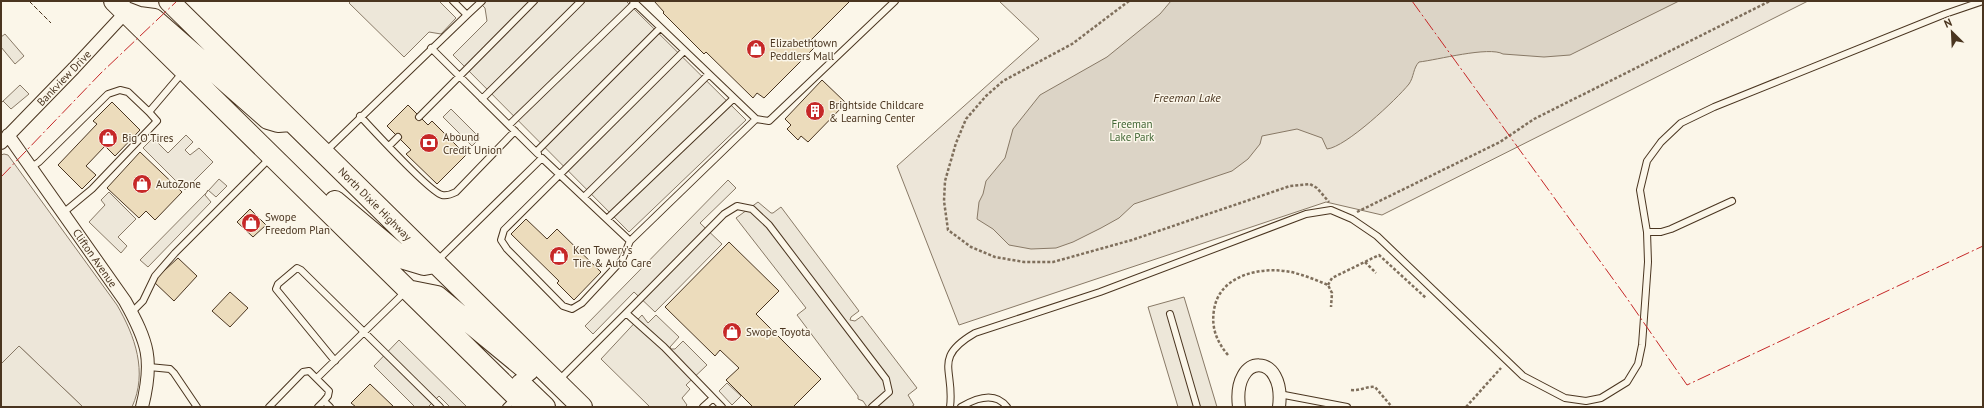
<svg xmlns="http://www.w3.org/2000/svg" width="1984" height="408" font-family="'PT Sans',sans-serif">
  <rect width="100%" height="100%" fill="#fbf6e9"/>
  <!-- green -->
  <path fill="#ede6d9" stroke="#887966" d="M999 1H1808L1382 215 1326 202 959 325 897 166 1039 39Z
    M4 154 8 155 117 305C135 336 148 372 132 407H83L19 346 1 364V155Z"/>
  <!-- parking -->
  <path fill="#ede7d9" stroke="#887966" d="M351 1H439L456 18 441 34 429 32 404 57 349 3Z
    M478 1H626L746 120 629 232 453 55 487 21 485 8Z
    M5 34 24 56 15 64 1 47V37Z
    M20 85 29 94 11 109 3 101 1 103Z
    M451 109 480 138 472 146 443 117Z
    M186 135 193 142 185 150 190 155 199 148 213 162 185 190 143 148 153 138 168 153Z
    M219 179 227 186 216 197 208 190 205 195 211 202 148 267 140 260 209 190Z
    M728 180 736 188 700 223 722 244 655 312 634 292 593 334 585 326Z
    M109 192 136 219 118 237 127 246 121 253 89 222 105 205 101 200Z
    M758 202 771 213H773L781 207 859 311 851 317 850 320 855 321 862 316 917 388 908 395 914 405 911 407H867L863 401 858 399V396L797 315 806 308 736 218Z
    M1184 297 1217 407H1178L1148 307Z
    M642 315 648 323 656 315 679 337 670 347 671 349H675L683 341 707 365 686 385 690 389 682 398 687 405 685 407H650L601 359Z
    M399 340 467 407H450L439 396 428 407H415L374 366Z
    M19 346 83 407H1V364Z
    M727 383 741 396 732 405 719 391Z"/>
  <!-- water -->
  <path fill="#dcd4c6" stroke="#887966" d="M1171 1H1679L1570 55 1544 57 1503 54C1489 46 1437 60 1419 62 1413 68 1414 77 1409 84 1396 100 1346 147 1327 149L1322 138 1297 129 1262 136 1260 144 1248 159 1232 171 1134 204 1119 218 1101 228 1073 242 1056 248 1031 249 1009 245 993 229 977 219 979 202 983 194 986 181 1005 158 1013 129 1040 95 1107 57 1160 14Z"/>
  <!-- building -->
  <path fill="#ecdcbc" stroke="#4a3520" d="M654 1H850L810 41 816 46 764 98 757 93 753 98 706 52 704 54 663 13 664 12Z
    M822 80 846 103 808 142 801 136 798 140 787 129 791 125 785 119Z
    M112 102 140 130 115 156 105 146 86 166 96 175 82 189 58 165 97 124 93 121Z
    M408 105 428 125 432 121 466 155 437 184 406 154 411 150 387 126Z
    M140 152 182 192 155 220 146 211 139 218 107 188Z
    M250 209 266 225 253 237 237 222Z
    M526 219 547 239 557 229 601 272 574 300 557 283 559 281 511 234Z
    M729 242 779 291 756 314 821 379 793 407H753L726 380 739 368 720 350 715 356 665 307Z
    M178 258 197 276 174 301 153 281Z
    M230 292 248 308 230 327 212 311Z
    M370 384 394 407H356L351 403Z"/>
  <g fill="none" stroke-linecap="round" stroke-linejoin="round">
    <defs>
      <path id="service" d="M467 15 482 1
        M431 48 538 154
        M482 99 581 1
        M360 116C372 129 431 193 442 195 447 196 452 194 456 192L515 131
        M419 117 534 1
        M756 119 769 121 895 1
        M509 125 635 3
        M389 146 398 137
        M326 151 467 15 453 1
        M536 152 660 28
        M30 168 39 162 108 94 120 90 128 92 149 112 183 72
        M584 197 709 74
        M63 213 92 189 157 121 149 112
        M607 219 734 98
        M1647 232H1661L1671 229 1732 201
        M630 241 622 260 582 303 572 309 563 306 507 249 501 240 504 230 684 51
        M437 261 542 158 630 241 756 119 633 1
        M405 292 364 332 440 407
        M131 313 143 301 155 276 175 253 269 159
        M626 313 724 214 737 206 752 209 769 225 886 379 889 392 872 407
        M1170 314 1197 407
        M149 367 170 369 174 373 197 407
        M317 378 364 332 301 270 297 268 278 284 276 289 335 361
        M559 380 626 313 664 347 722 407
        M1279 394 1347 407
        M269 407 303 372 309 371 329 391 328 396 324 401
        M318 407 324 401 330 407
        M506 407 514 399
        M703 407 713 398
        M950 407C955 370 932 358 975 333L1100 292 1306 214 1331 210 1352 219 1377 236 1523 376 1565 398 1586 401 1601 398 1627 382 1638 364 1642 345 1648 262 1647 232 1640 190 1647 161 1661 142 1681 123 1714 107 1945 14 1983 1
        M961 407C976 398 995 391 1007 407"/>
      <path id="minor" d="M8 135 125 301C148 342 154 360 142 407
        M1 143 74 68 126 12
        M1239 407C1232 351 1286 352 1279 407"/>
      <path id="primary" d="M114 1 527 407
        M169 1 582 407
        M126 12 139 17 154 19 268 119 278 122 291 121
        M335 201 404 259 424 265 435 263
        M407 290 437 296 528 371
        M521 384 545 407"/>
    </defs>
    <!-- service casing -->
    <use href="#service" stroke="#4a3520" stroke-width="8"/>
    <!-- minor casing -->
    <use href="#minor" stroke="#4a3520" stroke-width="14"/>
    <!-- primary casing -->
    <use href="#primary" stroke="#4a3520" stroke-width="22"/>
    <!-- path -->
    <path stroke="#7f6f5c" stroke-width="2.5" stroke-dasharray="3 2" stroke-linecap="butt" d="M1129 1 1072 44 1003 81 986 96 966 119 956 143 945 181 944 201 948 230 971 247 995 257 1024 262H1053L1132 240 1290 186 1310 184 1317 188 1329 202
      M1357 212 1500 142 1534 119 1770 1
      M1365 262 1376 273
      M1328 285 1332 278 1379 255 1426 298
      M1228 355C1217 342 1211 328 1214 310 1219 275 1261 266 1291 272 1304 275 1316 280 1328 285L1332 293 1331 307
      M1351 390C1360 391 1367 386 1375 387L1392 407
      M1466 407 1501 368"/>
    <!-- service -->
    <use href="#service" stroke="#fbf6e9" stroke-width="6"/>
    <!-- minor -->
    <use href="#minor" stroke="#fbf6e9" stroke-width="12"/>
    <!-- primary -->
    <use href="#primary" stroke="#fbf6e9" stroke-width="20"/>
    <!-- fence -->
    <path stroke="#4a3520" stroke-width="1" stroke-dasharray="5 2" stroke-linecap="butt" d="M29 1 51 23"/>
    <!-- power -->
    <path stroke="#c62828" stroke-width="1" stroke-dasharray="14 3 2 3" stroke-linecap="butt" d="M1412 1 1626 297 1687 385 1983 246
      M1 177 101 73 177 1"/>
  </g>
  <!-- icons -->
  <defs>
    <symbol id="shop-disc" viewBox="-11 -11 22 22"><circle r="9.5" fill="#c62828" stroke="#fbf6e9"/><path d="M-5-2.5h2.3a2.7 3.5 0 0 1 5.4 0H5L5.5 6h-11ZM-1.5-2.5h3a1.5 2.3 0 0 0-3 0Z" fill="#fff"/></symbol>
    <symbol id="building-disc" viewBox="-11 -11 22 22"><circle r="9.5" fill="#c62828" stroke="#fbf6e9"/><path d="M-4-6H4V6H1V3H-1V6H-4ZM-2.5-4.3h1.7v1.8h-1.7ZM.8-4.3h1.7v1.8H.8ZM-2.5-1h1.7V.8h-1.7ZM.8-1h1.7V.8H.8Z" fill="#fff"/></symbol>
    <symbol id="bank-disc" viewBox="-11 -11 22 22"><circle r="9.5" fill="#c62828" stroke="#fbf6e9"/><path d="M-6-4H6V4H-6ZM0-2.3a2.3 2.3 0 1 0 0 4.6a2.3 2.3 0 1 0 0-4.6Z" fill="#fff"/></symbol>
  </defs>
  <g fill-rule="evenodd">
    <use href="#shop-disc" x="745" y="38" width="22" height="22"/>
    <use href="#building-disc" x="804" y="100" width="22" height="22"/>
    <use href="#shop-disc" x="97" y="127" width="22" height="22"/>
    <use href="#bank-disc" x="418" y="132" width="22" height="22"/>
    <use href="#shop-disc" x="131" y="173" width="22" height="22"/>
    <use href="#shop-disc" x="240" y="212" width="22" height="22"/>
    <use href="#shop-disc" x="548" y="245" width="22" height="22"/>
    <use href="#shop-disc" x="721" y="321" width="22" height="22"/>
  </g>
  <g text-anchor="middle" stroke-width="3" stroke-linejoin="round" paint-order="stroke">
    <!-- poi labels -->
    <g font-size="11" fill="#4a3520" stroke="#fbf6e9" text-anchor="start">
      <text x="770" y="47">Elizabethtown<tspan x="770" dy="13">Peddlers Mall</tspan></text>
      <text x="829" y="109">Brightside Childcare<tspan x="829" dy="13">&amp; Learning Center</tspan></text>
      <text x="443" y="141">Abound<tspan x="443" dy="13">Credit Union</tspan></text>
      <text x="122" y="142">Big O Tires</text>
      <text x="156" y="188">AutoZone</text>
      <text x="265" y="221">Swope<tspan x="265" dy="13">Freedom Plan</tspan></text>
      <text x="573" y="254">Ken Towery’s<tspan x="573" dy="13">Tire &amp; Auto Care</tspan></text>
      <text x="746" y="336">Swope Toyota</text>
    </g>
    <!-- street labels -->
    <g font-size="11" fill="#4a3520" stroke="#fbf6e9">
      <text transform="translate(64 78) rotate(-46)" y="4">Bankview Drive</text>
      <text transform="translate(375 204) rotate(45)" y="4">North Dixie Highway</text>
      <text transform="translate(95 258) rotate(55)" y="4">Clifton Avenue</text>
    </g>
    <!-- park labels -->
    <g font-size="11" fill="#436837" stroke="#fbf6e9">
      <text x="1132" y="128">Freeman<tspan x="1132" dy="13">Lake Park</tspan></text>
    </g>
    <!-- water labels -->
    <g font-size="12" font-style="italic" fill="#4a3520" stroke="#fbf6e9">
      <text x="1187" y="102">Freeman Lake</text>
    </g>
  </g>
  <!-- border -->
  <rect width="1984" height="408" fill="none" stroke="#4a3520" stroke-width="4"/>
  <!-- north arrow -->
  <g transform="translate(1952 32) rotate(336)" stroke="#fbf6e9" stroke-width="3" paint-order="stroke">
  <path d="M0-3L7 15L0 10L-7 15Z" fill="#4a3520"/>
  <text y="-6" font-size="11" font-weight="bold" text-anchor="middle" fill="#4a3520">N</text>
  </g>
</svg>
